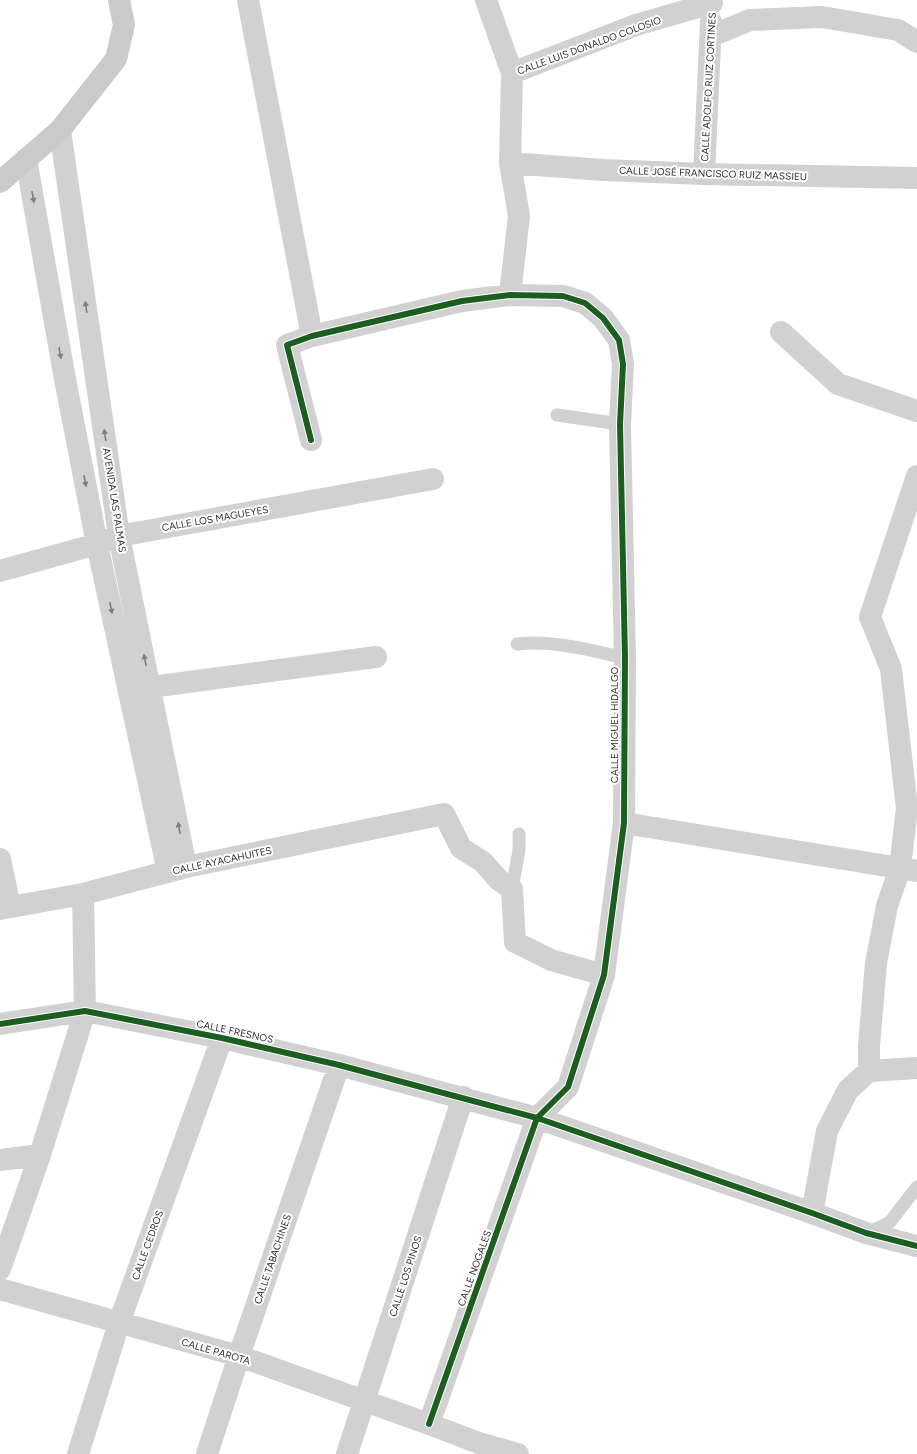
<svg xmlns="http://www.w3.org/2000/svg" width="917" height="1454" font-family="Figtree,sans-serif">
  <rect width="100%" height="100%" fill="#fff"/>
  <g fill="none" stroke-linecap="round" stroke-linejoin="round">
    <!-- lane -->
    <path stroke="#d1d1d1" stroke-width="13" d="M557 415 620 424
      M517 644C554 640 590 650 625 658
      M512 889 519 850V834
      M868 1233 890 1222 917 1187"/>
    <!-- street -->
    <path stroke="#d1d1d1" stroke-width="22" d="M248 0 312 336
      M486 0 512 73 510 163 519 216 510 295
      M711 36 750 20 822 17 898 30 917 42
      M512 73 636 25 712 3
      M60 130 119 536 186 867
      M26 159 65 379 97 544 168 872
      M510 163 603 170 704 174 917 178
      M704 174 711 22
      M781 332 838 384 917 411
      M311 440 287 345 312 336 462 301 510 295 563 296 585 303 603 318 619 340 623 364 620 424 625 658 624 823 604 975 568 1087 537 1118 429 1424
      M0 571 97 544 119 536 433 479
      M136 689 376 657
      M624 823 917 871
      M0 859 10 907
      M0 909 83 894 186 867 444 814 461 848 483 862 499 880 512 889 515 942 551 960 604 975
      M0 1024 85 1011 222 1038 339 1065 537 1118 812 1213 866 1233 917 1246
      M869 1071 917 1068
      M0 1160 40 1155
      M812 1213 827 1131 848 1090 869 1071V1046L876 963 887 906 900 868 907 808 891 669 870 617 917 476
      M0 1269 40 1155 85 1011 83 894
      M0 1289 239 1356 429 1424 479 1443 518 1454
      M78 1454 119 1323 222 1038
      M207 1454 239 1356 339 1065
      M347 1454 463 1097"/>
    <!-- secondary -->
    <path stroke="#cacaca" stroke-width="22" d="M0 182 60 130 116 59 124 25 119 0"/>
    <defs>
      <path id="cycleway" d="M311 440 287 345 312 336 462 301 510 295 563 296 585 303 603 318 619 340 623 364 620 424 625 658 624 823 604 975 568 1087 537 1118 429 1424
        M0 1024 85 1011 222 1038 339 1065 537 1118 812 1213 866 1233 917 1246"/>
    </defs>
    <!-- cycleway casing -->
    <use href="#cycleway" stroke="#fff" stroke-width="8"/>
    <!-- cycleway -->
    <use href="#cycleway" stroke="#1b5e20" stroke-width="6"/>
  </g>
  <!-- one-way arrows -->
  <defs><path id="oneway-solid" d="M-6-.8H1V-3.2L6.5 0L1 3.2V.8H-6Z"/></defs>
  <g fill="#7e7e7e">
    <use href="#oneway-solid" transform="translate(33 197) rotate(80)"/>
    <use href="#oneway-solid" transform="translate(86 307) rotate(-98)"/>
    <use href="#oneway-solid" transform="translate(60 353) rotate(80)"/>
    <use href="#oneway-solid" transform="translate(105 435) rotate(-98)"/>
    <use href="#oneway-solid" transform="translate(85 481) rotate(79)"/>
    <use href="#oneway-solid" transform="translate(111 608) rotate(78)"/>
    <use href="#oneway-solid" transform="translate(145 660) rotate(-101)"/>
    <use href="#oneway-solid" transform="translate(179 828) rotate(-101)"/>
  </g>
  <g text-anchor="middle" stroke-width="4" stroke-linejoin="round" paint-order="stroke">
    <!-- street labels -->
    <g font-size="10" fill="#2c2c2c" stroke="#fff">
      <text transform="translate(589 45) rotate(-20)" y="4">CALLE LUIS DONALDO COLOSIO</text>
      <text transform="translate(708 87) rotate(-87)" y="4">CALLE ADOLFO RUIZ CORTINES</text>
      <text transform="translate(713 173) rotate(2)" y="4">CALLE JOSÉ FRANCISCO RUIZ MASSIEU</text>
      <text transform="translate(115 500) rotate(81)" y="4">AVENIDA LAS PALMAS</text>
      <text transform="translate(215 518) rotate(-10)" y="4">CALLE LOS MAGUEYES</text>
      <text transform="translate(614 725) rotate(-90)" y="4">CALLE MIGUEL HIDALGO</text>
      <text transform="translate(222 860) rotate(-12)" y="4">CALLE AYACAHUITES</text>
      <text transform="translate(235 1031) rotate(12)" y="4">CALLE FRESNOS</text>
      <text transform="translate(147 1245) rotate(-70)" y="4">CALLE CEDROS</text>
      <text transform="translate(272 1259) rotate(-71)" y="4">CALLE TABACHINES</text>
      <text transform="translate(474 1268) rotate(-70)" y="4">CALLE NOGALES</text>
      <text transform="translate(405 1276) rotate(-72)" y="4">CALLE LOS PINOS</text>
      <text transform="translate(216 1351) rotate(16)" y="4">CALLE PAROTA</text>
    </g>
  </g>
</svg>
